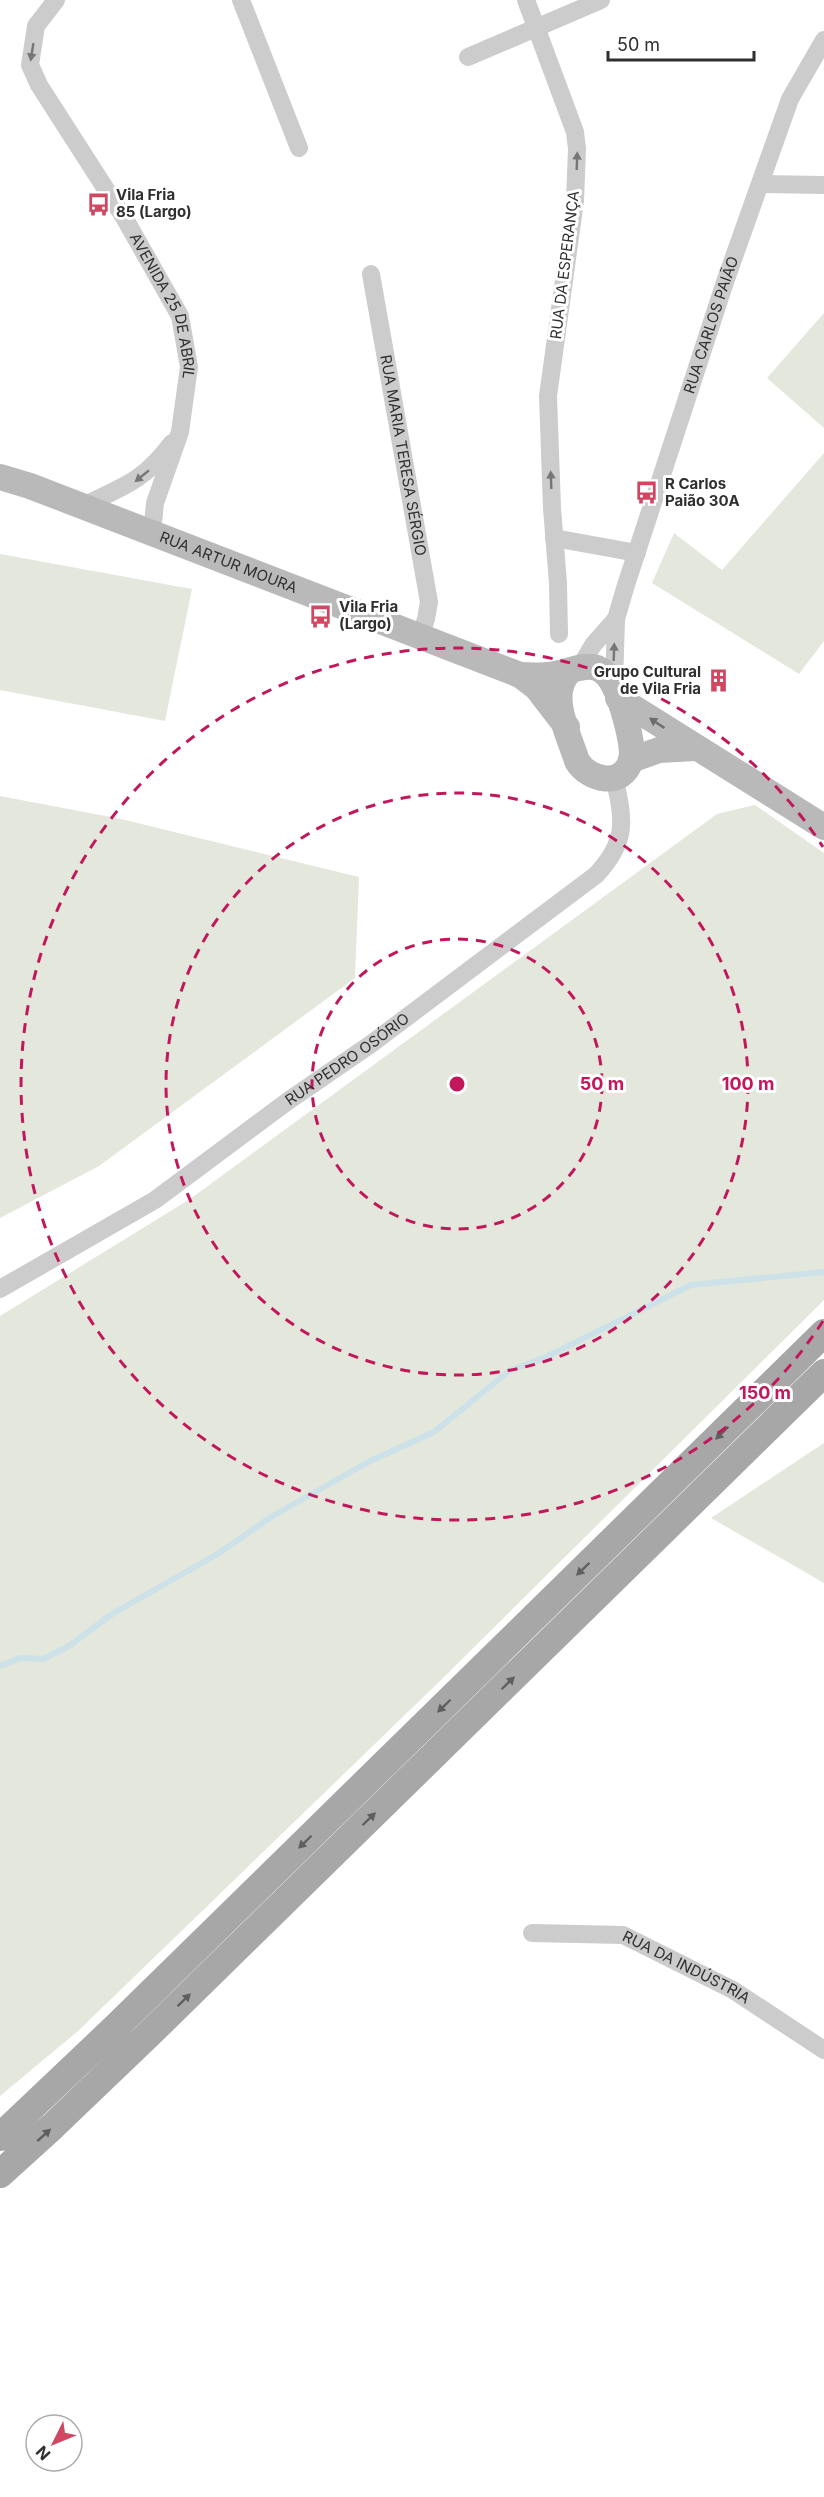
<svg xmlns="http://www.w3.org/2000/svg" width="824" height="2497" font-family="Inter,sans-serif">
  <rect width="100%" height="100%" fill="#fff"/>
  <!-- green -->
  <path fill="#e3e7dc" d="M824 313V428L767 378Z
    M824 453V641L799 674 652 583 674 533 722 570Z
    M0 554 192 589 165 721 0 690Z
    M0 796 121 819 359 877 355 978 99 1166 0 1218Z
    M755 805 824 853V1300L441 1680 78 2031 0 2096V1316L190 1199 717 814Z
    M824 1443V1583L711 1518Z"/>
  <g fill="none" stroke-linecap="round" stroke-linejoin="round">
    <!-- stream -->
    <path stroke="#cde1e8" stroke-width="6" d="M0 1666 20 1658 43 1659 69 1646 112 1614 219 1553 271 1517 368 1462 434 1432 509 1371 546 1357 691 1285 824 1272"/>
    <!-- minor -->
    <g stroke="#ccc" stroke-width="18">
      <path id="s1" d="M56 0 36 26 30 65 39 85 125 219 180 316 189 367 180 432 155 503 152 533"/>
      <path d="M241 0 299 148"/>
      <path d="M526 0 575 132 577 149 575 201 548 396 552 508 558 583 559 634"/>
      <path d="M468 57 601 0"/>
      <path d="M761 184 824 185"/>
      <path id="s2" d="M371 274 429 602 426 619 420 637"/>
      <path d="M81 507C123 486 142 483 172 443"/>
      <path d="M554 538 637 553"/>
      <path d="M580 667 593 645 616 619"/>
      <path id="s3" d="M614 685 616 619 626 585 725 282 790 99 824 40"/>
      <path id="s4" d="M0 1289 155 1200 288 1101 371 1044 596 875C628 841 624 820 614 777"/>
      <path id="s5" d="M532 1933 623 1935 733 1990 824 2050"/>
    </g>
    <!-- secondary -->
    <g stroke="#b9b9b9" stroke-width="26">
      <path id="s6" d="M0 477 30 486 520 675 537 688 567 727"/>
      <path d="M520 675C529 675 539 676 548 675 563 674 584 663 597 668 604 671 610 678 613 684 621 698 635 746 631 760 623 788 589 781 577 761 569 735 547 694 569 672"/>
      <path d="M618 698 824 827"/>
      <path d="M631 760 659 750 695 748"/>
    </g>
    <!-- primary -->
    <path stroke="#a7a7a7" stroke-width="28" d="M0 2137 116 2027 824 1333
      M0 2174 53 2126 146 2037 824 1373"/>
  </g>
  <!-- one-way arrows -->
  <defs><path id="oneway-solid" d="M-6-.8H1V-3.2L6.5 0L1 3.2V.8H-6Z" transform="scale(1.5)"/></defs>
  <g fill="#767676">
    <use href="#oneway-solid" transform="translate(32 52) rotate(99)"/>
    <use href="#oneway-solid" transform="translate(577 161) rotate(-88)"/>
    <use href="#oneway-solid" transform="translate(142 476) rotate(141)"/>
    <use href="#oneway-solid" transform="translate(551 480) rotate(-92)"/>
    <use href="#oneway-solid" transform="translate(614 652) rotate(-88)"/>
  </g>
  <use fill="#6d6d6d" href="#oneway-solid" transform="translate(657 723) rotate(-146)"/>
  <g fill="#5f5f5f">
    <use href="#oneway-solid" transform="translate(722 1433) rotate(136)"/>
    <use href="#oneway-solid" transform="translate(583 1569) rotate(136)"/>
    <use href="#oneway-solid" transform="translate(508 1683) rotate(-44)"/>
    <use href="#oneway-solid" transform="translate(444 1706) rotate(136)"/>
    <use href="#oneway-solid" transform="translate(369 1819) rotate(-44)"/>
    <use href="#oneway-solid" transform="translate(305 1842) rotate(136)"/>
    <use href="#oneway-solid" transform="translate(184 2000) rotate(-44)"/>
    <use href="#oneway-solid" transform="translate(44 2135) rotate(-42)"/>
  </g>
  <!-- distance rings -->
  <g fill="none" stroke="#c2185b" stroke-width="3" stroke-dasharray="10 8">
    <circle cx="457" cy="1084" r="145"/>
    <circle cx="457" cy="1084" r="291"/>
    <path d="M823 1321A436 436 0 1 1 823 847"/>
  </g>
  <!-- icons -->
  <defs>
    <symbol id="bus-bare" viewBox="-9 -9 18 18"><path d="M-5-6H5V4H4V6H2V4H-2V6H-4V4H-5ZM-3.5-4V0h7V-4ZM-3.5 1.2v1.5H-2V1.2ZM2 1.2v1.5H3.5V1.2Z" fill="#d14661" stroke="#fff" stroke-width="2.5" paint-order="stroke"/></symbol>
    <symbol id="building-bare" viewBox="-9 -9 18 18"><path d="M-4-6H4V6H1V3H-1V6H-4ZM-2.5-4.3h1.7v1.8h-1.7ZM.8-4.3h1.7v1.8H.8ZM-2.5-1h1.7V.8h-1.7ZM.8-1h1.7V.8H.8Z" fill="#d14661" stroke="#fff" stroke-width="2.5" paint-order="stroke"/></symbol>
  </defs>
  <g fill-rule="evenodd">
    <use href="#bus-bare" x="82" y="188" width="33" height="33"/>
    <use href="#bus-bare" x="630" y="476" width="33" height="33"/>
    <use href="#bus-bare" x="304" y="600" width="33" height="33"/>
    <use href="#building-bare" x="702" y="664" width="33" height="33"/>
  </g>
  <g text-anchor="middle" stroke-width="6" stroke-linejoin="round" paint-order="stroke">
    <!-- poi labels -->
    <g font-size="15" font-weight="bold" fill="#2f2f2f" stroke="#fff" text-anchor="start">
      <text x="116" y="200">Vila Fria<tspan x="116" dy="17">85 (Largo)</tspan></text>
      <text x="665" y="489">R Carlos<tspan x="665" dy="17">Paião 30A</tspan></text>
      <text x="339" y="612">Vila Fria<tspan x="339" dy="17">(Largo)</tspan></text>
      <text x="701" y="677" text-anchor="end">Grupo Cultural<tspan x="701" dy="17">de Vila Fria</tspan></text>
    </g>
    <!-- street labels -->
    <g font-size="15" fill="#2f2f2f" stroke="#fff">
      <text transform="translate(565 265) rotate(-83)" y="5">RUA DA ESPERANÇA</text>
      <text dy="5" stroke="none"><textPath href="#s1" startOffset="350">AVENIDA 25 DE ABRIL</textPath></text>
      <text dy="5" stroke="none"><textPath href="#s3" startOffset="375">RUA CARLOS PAIÃO</textPath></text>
      <text dy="5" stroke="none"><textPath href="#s2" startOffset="184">RUA MARIA TERESA SÉRGIO</textPath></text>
      <text dy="5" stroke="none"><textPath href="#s6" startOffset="244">RUA ARTUR MOURA</textPath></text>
      <text dy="5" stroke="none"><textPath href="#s4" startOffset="417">RUA PEDRO OSÓRIO</textPath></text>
      <text dy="5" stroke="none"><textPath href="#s5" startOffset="162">RUA DA INDÚSTRIA</textPath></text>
    </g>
  </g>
  <circle cx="457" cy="1084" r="9" fill="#c2185b" stroke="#fff" stroke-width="3"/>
  <g font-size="18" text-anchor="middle" font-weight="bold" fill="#c2185b" stroke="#fff" stroke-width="6" stroke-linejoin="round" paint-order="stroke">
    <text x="602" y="1090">50 m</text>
    <text x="748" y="1090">100 m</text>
    <text x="765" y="1399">150 m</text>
  </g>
  <!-- north arrow -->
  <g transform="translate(54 2443) rotate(227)"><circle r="28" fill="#ffffff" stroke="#acacac" stroke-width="1.5"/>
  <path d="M0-4.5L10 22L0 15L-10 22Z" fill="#d14661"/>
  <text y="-9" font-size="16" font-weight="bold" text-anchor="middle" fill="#2f2f2f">N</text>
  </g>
  <!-- scale -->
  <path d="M608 51v9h146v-9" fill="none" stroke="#2f2f2f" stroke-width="3"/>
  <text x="617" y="51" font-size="18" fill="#2f2f2f" stroke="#ffffff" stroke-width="4.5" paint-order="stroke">50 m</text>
</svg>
